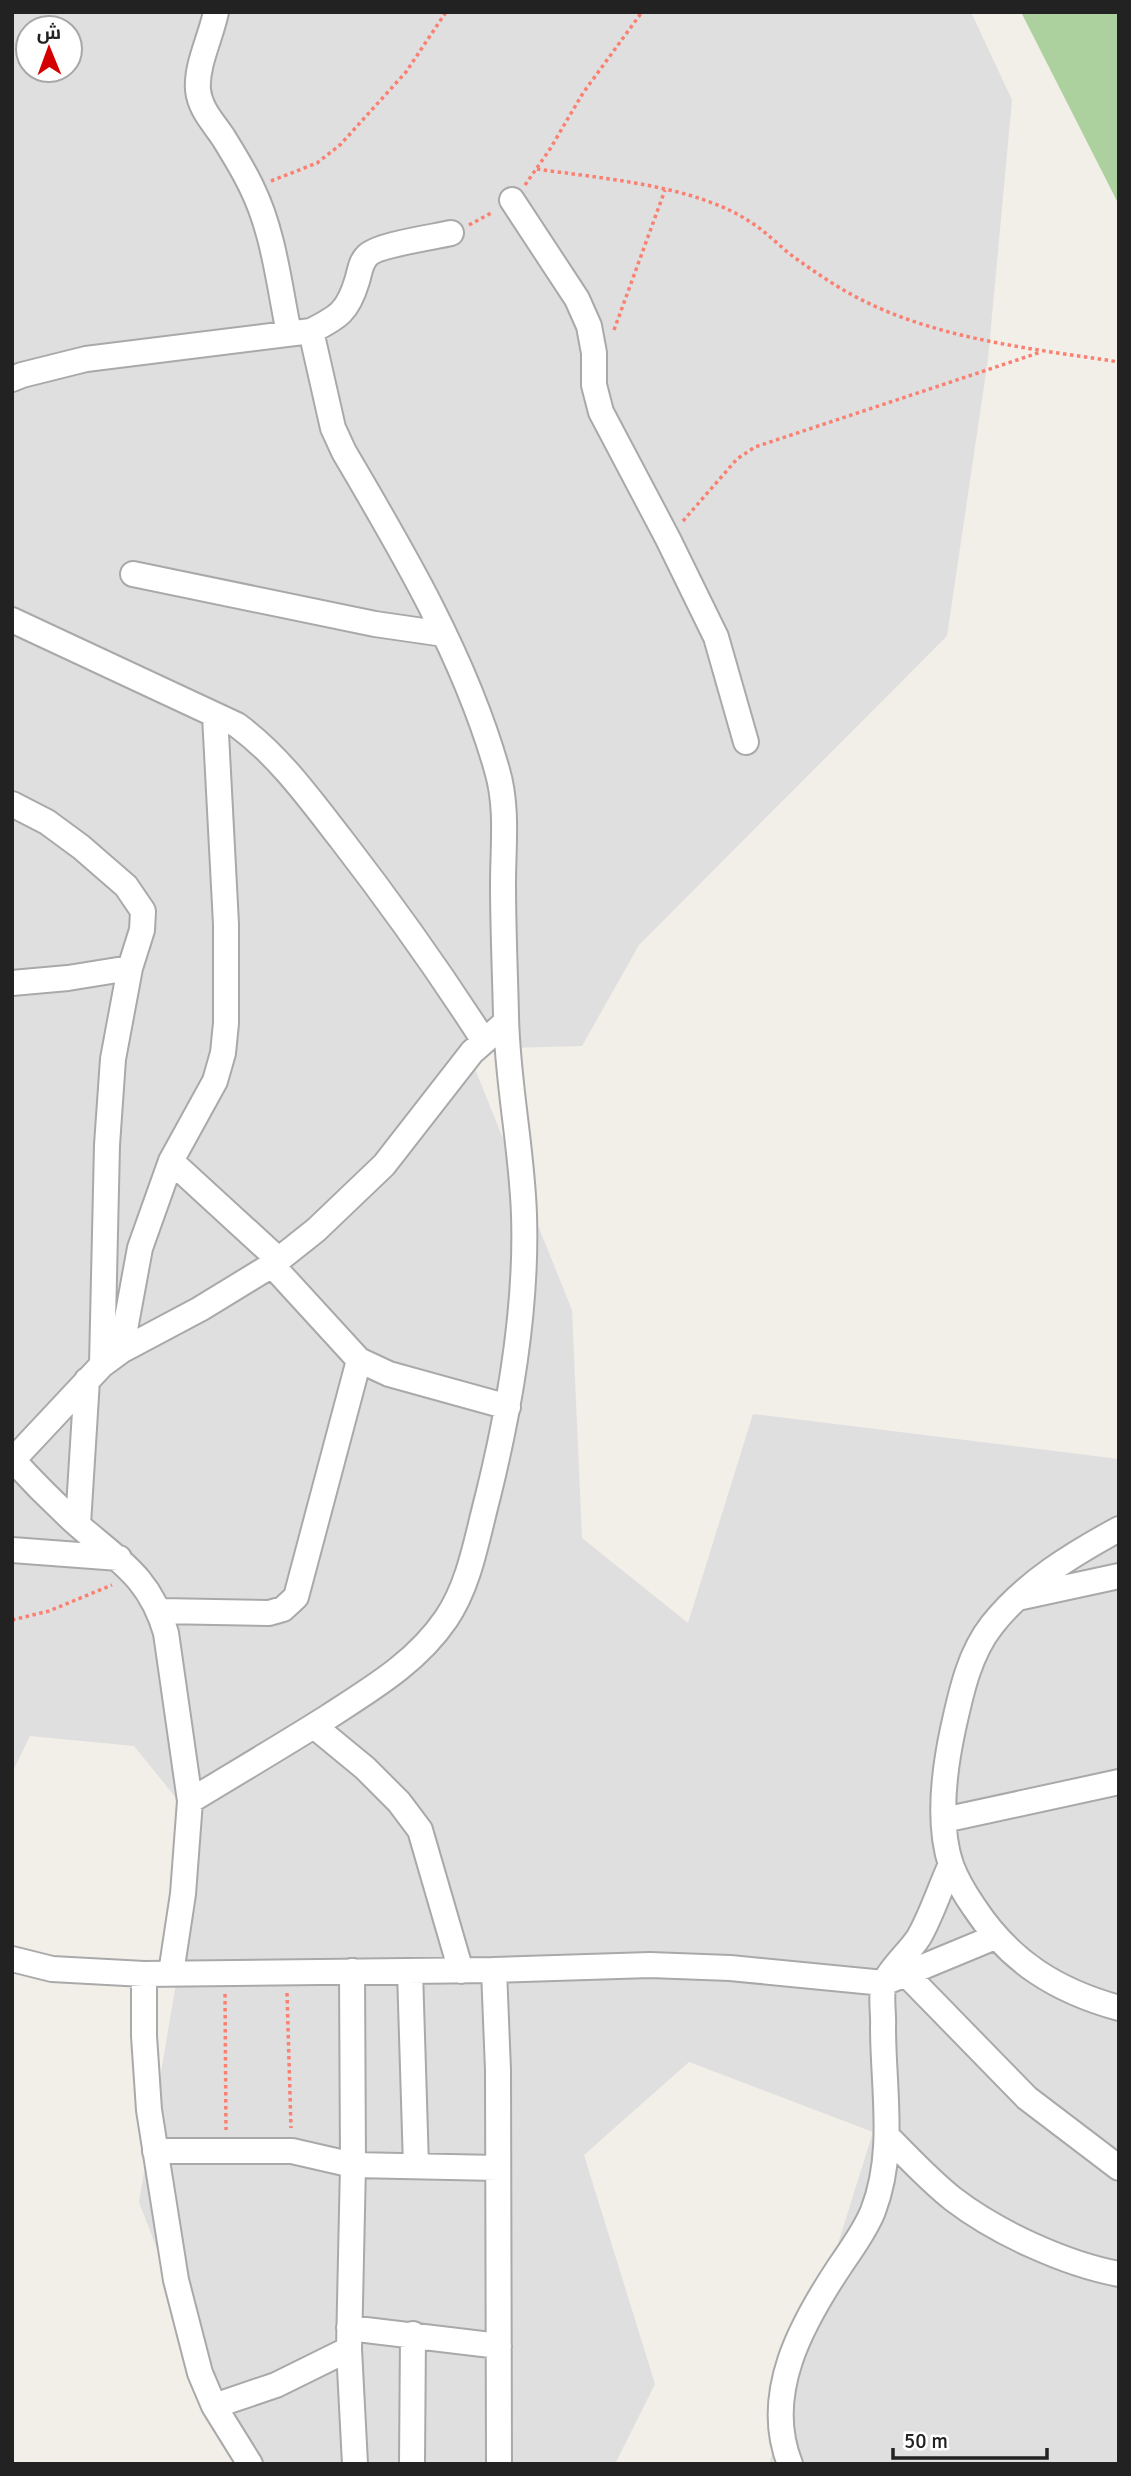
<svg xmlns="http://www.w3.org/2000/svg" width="1131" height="2476" font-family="Signika,Cairo,sans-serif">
  <rect width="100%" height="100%" fill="#f2efe9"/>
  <!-- residential -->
  <path fill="#e0dfdf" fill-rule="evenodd" d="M12 12H971L1012 100 988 359 947 636 639 945 582 1046 467 1049 572 1310 582 1538 688 1623 753 1414 1119 1459V2464H769L873 2132 689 2062 584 2155 655 2384 615 2464H239L139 2202 202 1830 134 1746 30 1736 12 1773ZM28 28H70V70H28Z"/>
  <!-- forest -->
  <path fill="#add19e" d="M1021 12H1119V205Z"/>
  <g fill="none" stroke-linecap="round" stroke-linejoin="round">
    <defs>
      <path id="minor" d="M216 12C211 37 196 65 198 90 200 109 213 122 223 137 233 153 244 171 252 188 274 233 279 285 289 333
        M512 200 577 299 589 326 594 353V385L601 412 668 539 716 637 746 742
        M12 379 22 375 86 359 311 331C339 317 348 311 357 281 360 272 360 263 367 256 376 245 434 237 451 233
        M133 574 375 624 444 634
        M12 620 237 725C279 756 309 798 341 839 392 905 439 971 484 1041
        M12 804 47 822 81 847 126 886 143 911 142 930 130 968 113 1059 107 1145 102 1365
        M12 983 68 978 130 968
        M171 1161 279 1260
        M272 1265 359 1360 389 1374 508 1407
        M121 1351 140 1248 171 1161 215 1081 223 1053 226 1023V924L215 715
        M12 1459C33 1482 55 1504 78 1525 119 1561 150 1577 166 1633L190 1801 183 1894 171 1973
        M13 1460 102 1365 121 1351 200 1309 272 1265 316 1230 384 1165 472 1052 506 1022
        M78 1524 87 1380
        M1119 1529C1073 1554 1025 1583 992 1625 969 1654 961 1693 953 1729 944 1771 937 1823 951 1865 957 1881 965 1894 974 1907 1010 1962 1057 1991 1119 2008
        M12 1550 119 1558
        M1022 1597 1119 1576
        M160 1611 269 1613 283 1609 296 1597 359 1360
        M314 1726 365 1768 399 1802 420 1830 461 1971
        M190 1801C236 1773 282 1746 328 1717 371 1689 416 1663 446 1619 470 1584 477 1537 488 1496 510 1407 527 1307 524 1215 522 1148 507 1082 506 1015 505 972 503 928 503 884 503 846 508 807 497 770 465 657 403 552 344 452L333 428 311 331
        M944 1820 1119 1782
        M12 1959 52 1969 144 1974 494 1970 650 1965 730 1968 884 1983 995 1937
        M494 1970 498 2070 499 2464
        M410 1971 416 2166
        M144 1974V2036L149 2110 176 2280 200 2373 214 2406 250 2464
        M907 1975 1027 2098 1119 2168
        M887 2136C908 2157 929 2180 953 2199 996 2232 1065 2264 1119 2274
        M155 2151H292L353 2165 498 2168
        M349 2328 499 2346
        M349 2349 355 2464
        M214 2406 276 2385 349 2349 353 2165 352 1971
        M412 2464 413 2334
        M790 2464C762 2394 802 2323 840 2266 852 2248 865 2231 873 2211 896 2152 883 2088 883 2027 884 2014 880 1996 884 1984 888 1971 911 1950 919 1937 932 1914 940 1888 951 1864"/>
    </defs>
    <!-- minor casing -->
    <use href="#minor" stroke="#a9a9a9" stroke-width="28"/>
    <!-- path -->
    <path stroke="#fa8072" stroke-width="3.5" stroke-dasharray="3.5 3.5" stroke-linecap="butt" d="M537 169C604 179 696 185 752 223 769 234 782 249 798 260 819 275 843 291 866 302 944 340 1034 349 1119 362
      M271 181 317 163 340 145 406 72 446 12
      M525 185 550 149 583 93 642 12
      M469 225 493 212
      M614 330 665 190
      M683 521 737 459 755 447 1041 352
      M12 1620 49 1611 112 1585
      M287 1993 291 2128
      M225 1994 226 2130"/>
    <!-- minor -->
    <use href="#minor" stroke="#fff" stroke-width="24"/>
  </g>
  <!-- border -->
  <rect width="1131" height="2476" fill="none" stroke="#222222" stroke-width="28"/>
  <!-- north arrow -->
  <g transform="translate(49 49) rotate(359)"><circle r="33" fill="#ffffff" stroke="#a7a7a7" stroke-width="2"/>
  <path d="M0-5L12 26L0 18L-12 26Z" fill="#d40000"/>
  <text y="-10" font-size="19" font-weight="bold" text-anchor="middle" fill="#222222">ش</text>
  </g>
  <!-- scale -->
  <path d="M893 2448v10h154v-10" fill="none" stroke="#222222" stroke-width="3.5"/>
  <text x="904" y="2448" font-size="21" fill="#222222" stroke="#ffffff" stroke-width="5" paint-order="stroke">50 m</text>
</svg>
